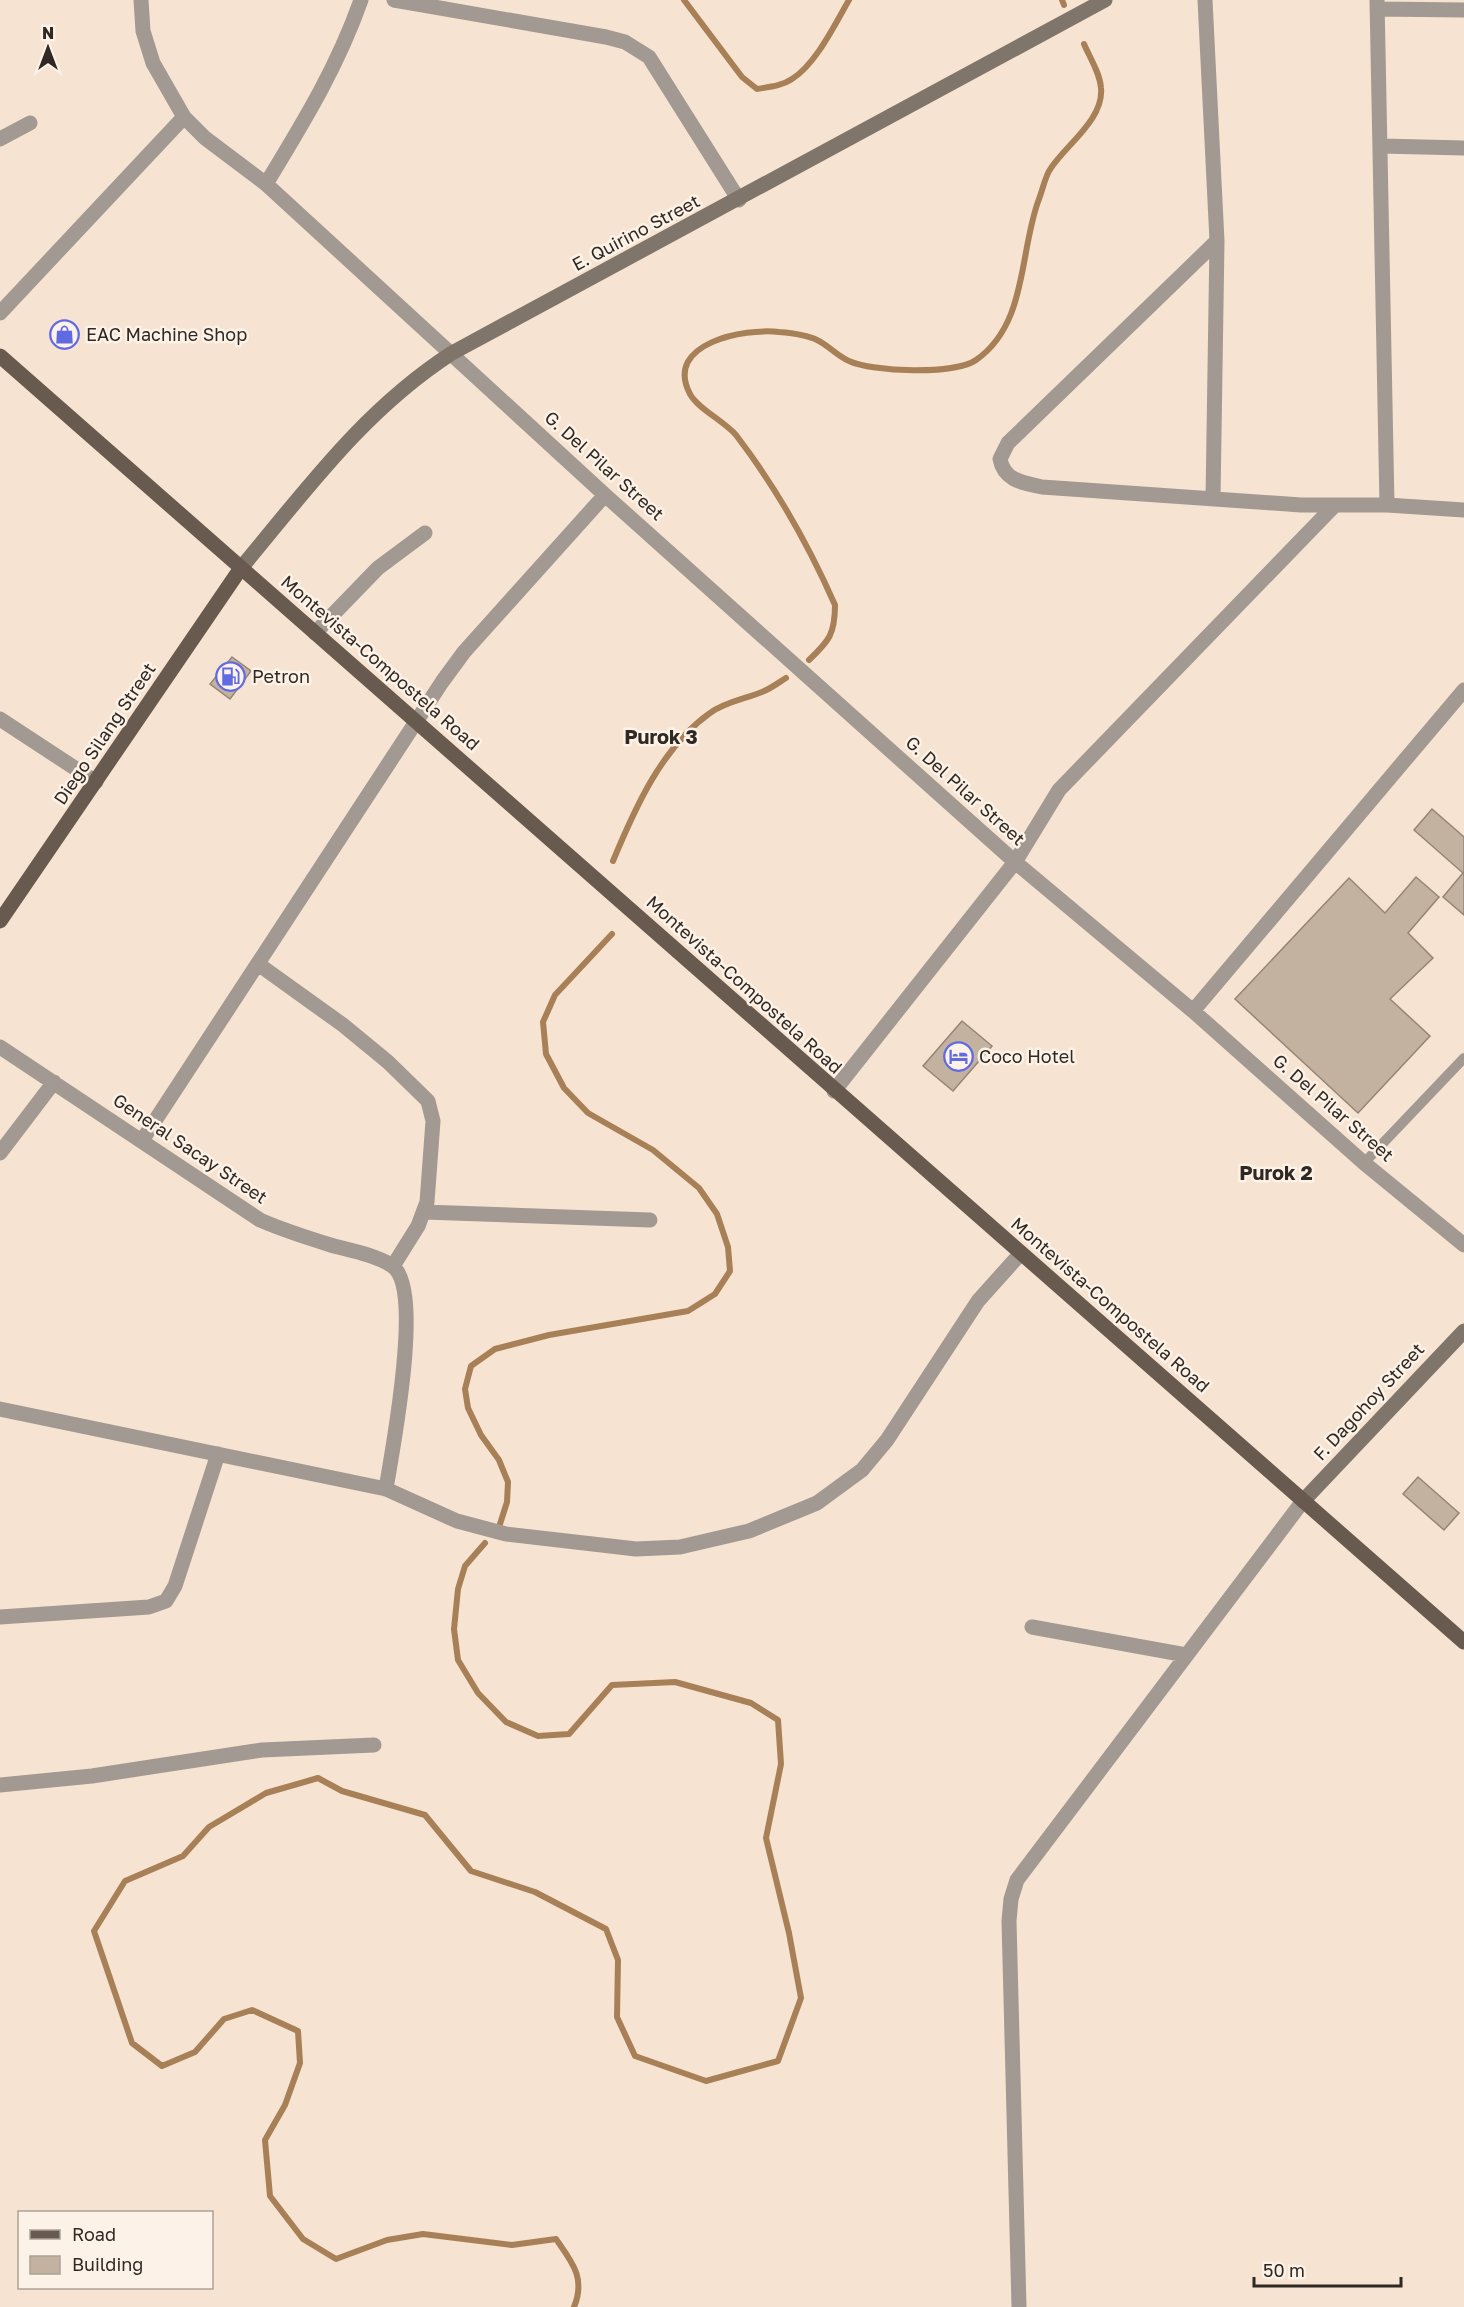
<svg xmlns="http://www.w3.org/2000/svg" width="1464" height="2307" font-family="'Golos Text',sans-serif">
  <rect width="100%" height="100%" fill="#f6e3d1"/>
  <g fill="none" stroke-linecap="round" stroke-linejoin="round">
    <!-- stream -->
    <path stroke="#a88057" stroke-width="6" d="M684 0 742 77 757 89C769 87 782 86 792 79 816 64 835 24 849 0
      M1062 0 1064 5
      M809 660C829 641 835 634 835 605 809 546 775 486 736 435 724 421 697 408 690 394 663 343 745 328 779 332 791 333 807 335 817 340 828 345 837 356 849 361 872 372 955 375 976 360 1028 324 1019 251 1039 199 1043 189 1045 176 1051 168 1067 144 1104 119 1101 88 1100 73 1090 58 1084 44
      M613 861C635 808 662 747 710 713 725 702 745 699 762 692 770 689 778 683 786 678
      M500 1524 507 1502 508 1482 499 1460 481 1435 468 1408 465 1389 471 1366 495 1349 549 1335 688 1311 715 1294 730 1271 728 1247 717 1214 699 1188 653 1150 588 1113 564 1088 546 1054 543 1022 555 995 612 934
      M485 1543 465 1566 458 1589 454 1629 458 1660 478 1693 506 1722 538 1736 569 1734 612 1685 675 1682 751 1703 778 1720 781 1764 766 1838 789 1933 801 1998 778 2061 706 2081 635 2056 617 2017 618 1960 606 1929 535 1892 471 1871 425 1815 342 1791 318 1778 266 1793 209 1827 183 1856 125 1881 94 1931 132 2043 162 2066 195 2052 224 2019 252 2010 298 2031 300 2063 285 2105 265 2140 270 2196 303 2239 336 2259 387 2240 423 2234 512 2245 556 2239C572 2262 586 2278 574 2307"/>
  </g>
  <!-- building -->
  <path fill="#c4b2a1" stroke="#968575" stroke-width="1.5" d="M232 657 251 671 230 699 210 684Z
    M1432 809 1464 837V915L1443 897 1463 873 1414 830Z
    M1416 877 1439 897 1408 933 1433 958 1390 999 1430 1036 1358 1113 1235 999 1349 878 1385 913Z
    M962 1021 992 1046 953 1091 923 1066Z
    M1418 1477 1459 1513 1444 1530 1403 1494Z"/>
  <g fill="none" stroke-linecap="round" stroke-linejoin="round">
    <!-- service -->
    <path stroke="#a19992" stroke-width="10" d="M1364 1163 1464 1058"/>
    <!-- minor -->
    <path stroke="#a19992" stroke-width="15" d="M141 0 143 31 153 63 184 117 205 138 266 184 605 495 1015 862 1193 1011 1364 1163 1464 1245
      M394 0 606 37 625 42 649 57 739 200
      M1205 0 1217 241 1213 499
      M1377 0 1387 505
      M1377 9 1464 10
      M0 139 30 123
      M1381 146 1464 148
      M266 184C303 123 337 68 361 0
      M1217 241 1008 443 1000 459C1004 481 1024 483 1042 487L1301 505H1387L1464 510
      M0 313 184 117
      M315 633 378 568 425 533
      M0 719 96 782
      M258 964 343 1025 388 1062 428 1101 433 1121 427 1202 418 1226 393 1266
      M1193 1011 1464 690
      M0 1047 260 1220C285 1231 308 1238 334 1246 353 1251 374 1255 391 1265 425 1285 392 1451 386 1489
      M834 1091 1015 862 1059 790 1335 505
      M143 1139 442 682 464 652 605 495
      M0 1153 54 1082
      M424 1212 650 1220
      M0 1409 386 1489 457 1521 506 1534 636 1549 680 1547 749 1531 817 1503 862 1470 887 1440 978 1301 1021 1253
      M0 1617 149 1607 166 1601 175 1586 218 1454
      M1032 1627 1186 1655
      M0 1785 92 1776 262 1750 374 1745
      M1019 2307 1009 1921 1011 1899 1017 1880 1303 1501"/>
    <!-- secondary -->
    <path stroke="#80756a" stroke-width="15" d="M241 568C307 489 364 410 452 353L1105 0
      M1303 1501 1464 1331"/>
    <!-- primary -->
    <path stroke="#685a4e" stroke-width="15" d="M0 356 1464 1642
      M0 921 241 568"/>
  </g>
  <!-- icons -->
  <defs>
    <symbol id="shop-ring" viewBox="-11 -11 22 22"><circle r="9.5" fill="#fdf2e7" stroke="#606ae2" stroke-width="1.5"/><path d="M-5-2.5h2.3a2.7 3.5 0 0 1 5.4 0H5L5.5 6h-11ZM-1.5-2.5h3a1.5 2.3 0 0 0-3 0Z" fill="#606ae2"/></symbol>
    <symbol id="fuel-ring" viewBox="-11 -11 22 22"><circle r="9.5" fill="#fdf2e7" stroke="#606ae2" stroke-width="1.5"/><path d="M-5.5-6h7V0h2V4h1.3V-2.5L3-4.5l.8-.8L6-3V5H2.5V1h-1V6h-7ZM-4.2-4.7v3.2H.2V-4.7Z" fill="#606ae2"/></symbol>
    <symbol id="hotel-ring" viewBox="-11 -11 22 22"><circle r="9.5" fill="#fdf2e7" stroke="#606ae2" stroke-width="1.5"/><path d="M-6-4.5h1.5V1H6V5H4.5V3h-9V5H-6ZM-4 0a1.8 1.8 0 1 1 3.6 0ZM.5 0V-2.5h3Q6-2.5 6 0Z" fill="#606ae2"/></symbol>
  </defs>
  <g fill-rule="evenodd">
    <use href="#shop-ring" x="48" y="318" width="33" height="33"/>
    <use href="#fuel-ring" x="214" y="660" width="33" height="33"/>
    <use href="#hotel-ring" x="942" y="1040" width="33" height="33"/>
  </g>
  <g text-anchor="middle" stroke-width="5" stroke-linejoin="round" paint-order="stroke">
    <!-- street labels -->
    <g font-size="18" fill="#302923" stroke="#fdf2e7">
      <text transform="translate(636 233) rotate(-28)" y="6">E. Quirino Street</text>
      <text transform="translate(604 466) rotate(42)" y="6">G. Del Pilar Street</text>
      <text transform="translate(380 663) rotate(41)" y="6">Montevista-Compostela Road</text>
      <text transform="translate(105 734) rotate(-56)" y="6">Diego Silang Street</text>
      <text transform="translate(965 791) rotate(42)" y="6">G. Del Pilar Street</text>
      <text transform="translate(744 985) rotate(42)" y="6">Montevista-Compostela Road</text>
      <text transform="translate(1333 1108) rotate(41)" y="6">G. Del Pilar Street</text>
      <text transform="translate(190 1149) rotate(34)" y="6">General Sacay Street</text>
      <text transform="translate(1110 1305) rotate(41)" y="6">Montevista-Compostela Road</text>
      <text transform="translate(1369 1402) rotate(-47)" y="6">F. Dagohoy Street</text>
    </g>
    <!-- poi labels -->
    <g font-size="18" fill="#302923" stroke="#fdf2e7" text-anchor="start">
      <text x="86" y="341">EAC Machine Shop</text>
      <text x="252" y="683">Petron</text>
      <text x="979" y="1063">Coco Hotel</text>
    </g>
    <!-- neighbourhood labels -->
    <g font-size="20" font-weight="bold" fill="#302923" stroke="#fdf2e7">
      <text x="661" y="744">Purok 3</text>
      <text x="1276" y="1180">Purok 2</text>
    </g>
  </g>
  <!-- legend -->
  <rect x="18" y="2211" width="195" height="78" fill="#fdf2e7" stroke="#aba299" stroke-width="1.5"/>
  <rect x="30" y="2230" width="30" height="9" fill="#685a4e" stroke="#aba299" stroke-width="1.5"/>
  <text x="72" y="2241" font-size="18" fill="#302923">Road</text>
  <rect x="30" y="2256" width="30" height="18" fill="#c4b2a1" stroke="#aba299" stroke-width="1.5"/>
  <text x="72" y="2271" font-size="18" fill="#302923">Building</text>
  <!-- north arrow -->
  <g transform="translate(48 48)" stroke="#fdf2e7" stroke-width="4.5" paint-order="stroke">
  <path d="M0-4.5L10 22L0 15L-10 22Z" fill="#302923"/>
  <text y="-9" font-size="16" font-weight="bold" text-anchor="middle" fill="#302923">N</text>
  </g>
  <!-- scale -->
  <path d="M1254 2277v9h147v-9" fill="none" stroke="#302923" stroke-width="3"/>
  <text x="1263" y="2277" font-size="18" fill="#302923" stroke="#fdf2e7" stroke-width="4.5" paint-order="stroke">50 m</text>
</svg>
